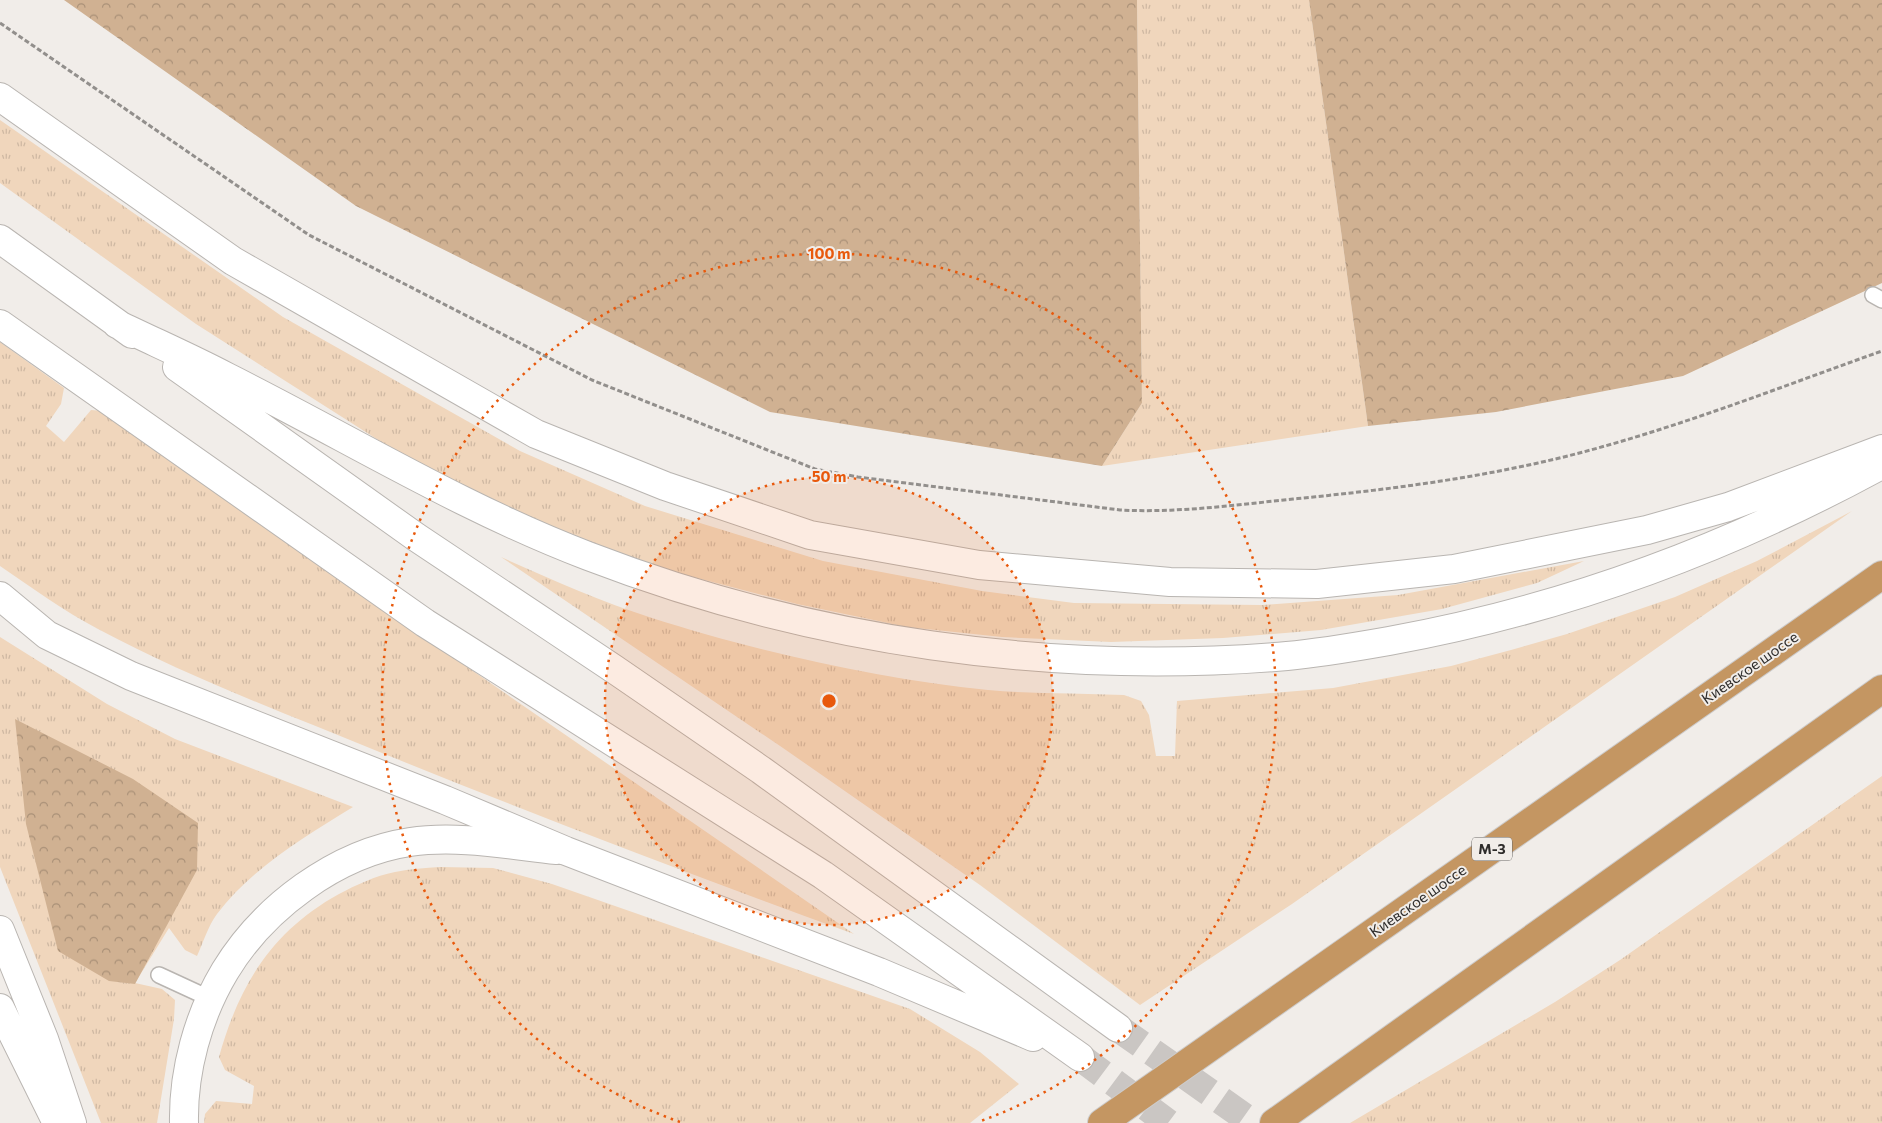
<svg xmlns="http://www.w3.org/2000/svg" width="1882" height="1123" font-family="Commissioner,sans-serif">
  <defs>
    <pattern id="grass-tufts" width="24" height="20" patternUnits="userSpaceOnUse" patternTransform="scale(1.25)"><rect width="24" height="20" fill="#f0d6bc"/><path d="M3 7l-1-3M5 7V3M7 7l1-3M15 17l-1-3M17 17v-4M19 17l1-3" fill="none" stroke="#ceb8a2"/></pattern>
    <pattern id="forest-crowns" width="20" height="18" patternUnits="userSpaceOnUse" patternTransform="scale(1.25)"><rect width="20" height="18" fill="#d0b192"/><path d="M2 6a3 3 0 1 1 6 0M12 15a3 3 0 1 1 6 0" fill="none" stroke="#a99077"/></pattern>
  </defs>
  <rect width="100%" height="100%" fill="#f1ede9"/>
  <!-- grass -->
  <path fill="url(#grass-tufts)" d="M1137 0H1309L1368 426 1102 466 1142 403Z
    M0 120 283 317 520 451 645 506 823 561 982 591 1074 603 1262 605 1398 595 1584 561 1537 583 1442 609 1321 630 1223 638 1111 642 1002 637 907 627 797 604 659 568 546 525 405 457 196 324 0 183Z
    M0 342 64 388 61 404 46 426 64 442 91 410 103 411 305 555 854 934C694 876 535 815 377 751 284 713 188 677 98 629 64 611 32 588 0 566Z
    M1852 511 1292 904 1140 1005 980 885 783 748 501 557C550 579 600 601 652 618 755 651 880 679 988 690 1032 694 1079 693 1124 695L1141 701 1149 715 1156 756H1175L1177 701 1333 688 1451 666 1511 650 1567 634 1675 597 1757 561Z
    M0 637 107 704 175 739 353 807C304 837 252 868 217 914 208 926 203 943 197 956L185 950 169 928 135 983 162 989 175 1000 174 1019 157 1123H101L0 867Z
    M1882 776V1123H1350L1555 1002 1620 960Z
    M440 867 493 868 552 884 910 1009 980 1052 1019 1084 970 1123H204L205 1114 216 1101 252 1104 254 1086 225 1070 219 1057C239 985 272 931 339 894 356 885 375 876 395 872 410 869 425 868 440 867Z"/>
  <!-- forest -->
  <path fill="url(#forest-crowns)" d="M64 0H1137L1142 403 1102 466 770 412 356 206Z
    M1309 0H1882V283L1683 376 1496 412 1368 426Z
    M15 719 133 779 198 823 197 870 135 984 109 981 58 951 26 824Z"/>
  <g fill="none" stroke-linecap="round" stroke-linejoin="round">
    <!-- secondary-tunnel -->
    <path stroke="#cac6c3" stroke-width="28" stroke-dasharray="28 14" stroke-linecap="butt" d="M1118 1028 1253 1123
      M1080 1057 1168 1123"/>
    <defs>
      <path id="service" d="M1873 295 1882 300
        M159 975 211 999"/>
      <path id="tertiary" d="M184 1123C183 1071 198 1016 225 971 263 908 336 853 410 842 458 835 509 845 557 850"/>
      <path id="secondary" d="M0 97 233 261 536 434 665 486 810 535 979 565 1170 582 1317 584 1454 569 1647 530 1728 507 1882 449
        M0 239 132 334
        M0 324 425 623 823 875 1080 1057
        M117 324C154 342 191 358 227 377 347 437 462 508 588 556 809 641 1050 676 1287 656 1321 653 1355 647 1389 641 1561 610 1727 549 1881 465
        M177 367 416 537 614 669 761 770 1118 1028
        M0 596 47 635 131 676 445 800 566 851 879 972 1033 1037
        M0 930 44 1039 72 1123
        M0 1008 56 1121"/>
      <path id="trunk" d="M1102 1123 1882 575
        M1274 1123 1882 689"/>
    </defs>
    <!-- service casing -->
    <use href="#service" stroke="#b9b5b1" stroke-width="18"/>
    <!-- tertiary casing -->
    <use href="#tertiary" stroke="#b9b5b1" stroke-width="30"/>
    <!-- secondary casing -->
    <use href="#secondary" stroke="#b9b5b1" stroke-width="30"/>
    <!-- trunk casing -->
    <use href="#trunk" stroke="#cdcccc" stroke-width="30"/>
    <!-- path -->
    <path stroke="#928f8c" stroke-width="3" stroke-dasharray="5 2.5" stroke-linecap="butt" d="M0 23 309 235 592 380 815 469 858 477 1120 510C1178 513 1235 505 1293 499 1375 491 1457 481 1538 463 1655 437 1769 391 1882 351"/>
    <!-- service -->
    <use href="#service" stroke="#fff" stroke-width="15"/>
    <!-- tertiary -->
    <use href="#tertiary" stroke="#fff" stroke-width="28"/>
    <!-- secondary -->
    <use href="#secondary" stroke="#fff" stroke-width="28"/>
    <!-- trunk -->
    <use href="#trunk" stroke="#c49662" stroke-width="28"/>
  </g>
  <!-- distance rings -->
  <circle cx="829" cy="701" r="224" fill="#e8590c" fill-opacity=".12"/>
  <g fill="none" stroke="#e8590c" stroke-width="2.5" stroke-dasharray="2.5 5">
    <circle cx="829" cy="701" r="224"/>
    <path d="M680 1122A447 447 0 1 1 978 1122"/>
  </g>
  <g text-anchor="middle" stroke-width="4" stroke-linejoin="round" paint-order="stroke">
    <!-- shield labels -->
    <rect fill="#f1ede9" stroke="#686664" stroke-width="1" x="1472" y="837.5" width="40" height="23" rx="4"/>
    <g font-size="14" font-weight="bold" fill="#2e2c2b">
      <text x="1492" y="854">М-3</text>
    </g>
    <!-- street labels -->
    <g font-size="15" fill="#2e2c2b" stroke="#f1ede9">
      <text transform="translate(1750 668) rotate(-35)" y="5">Киевское шоссе</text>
      <text transform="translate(1418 901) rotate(-35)" y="5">Киевское шоссе</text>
    </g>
  </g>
  <circle cx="829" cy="701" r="8" fill="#e8590c" stroke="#f1ede9" stroke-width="2.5"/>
  <g font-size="15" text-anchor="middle" font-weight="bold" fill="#e8590c" stroke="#f1ede9" stroke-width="4" stroke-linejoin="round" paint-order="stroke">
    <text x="829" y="259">100 m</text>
    <text x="829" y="482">50 m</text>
  </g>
</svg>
